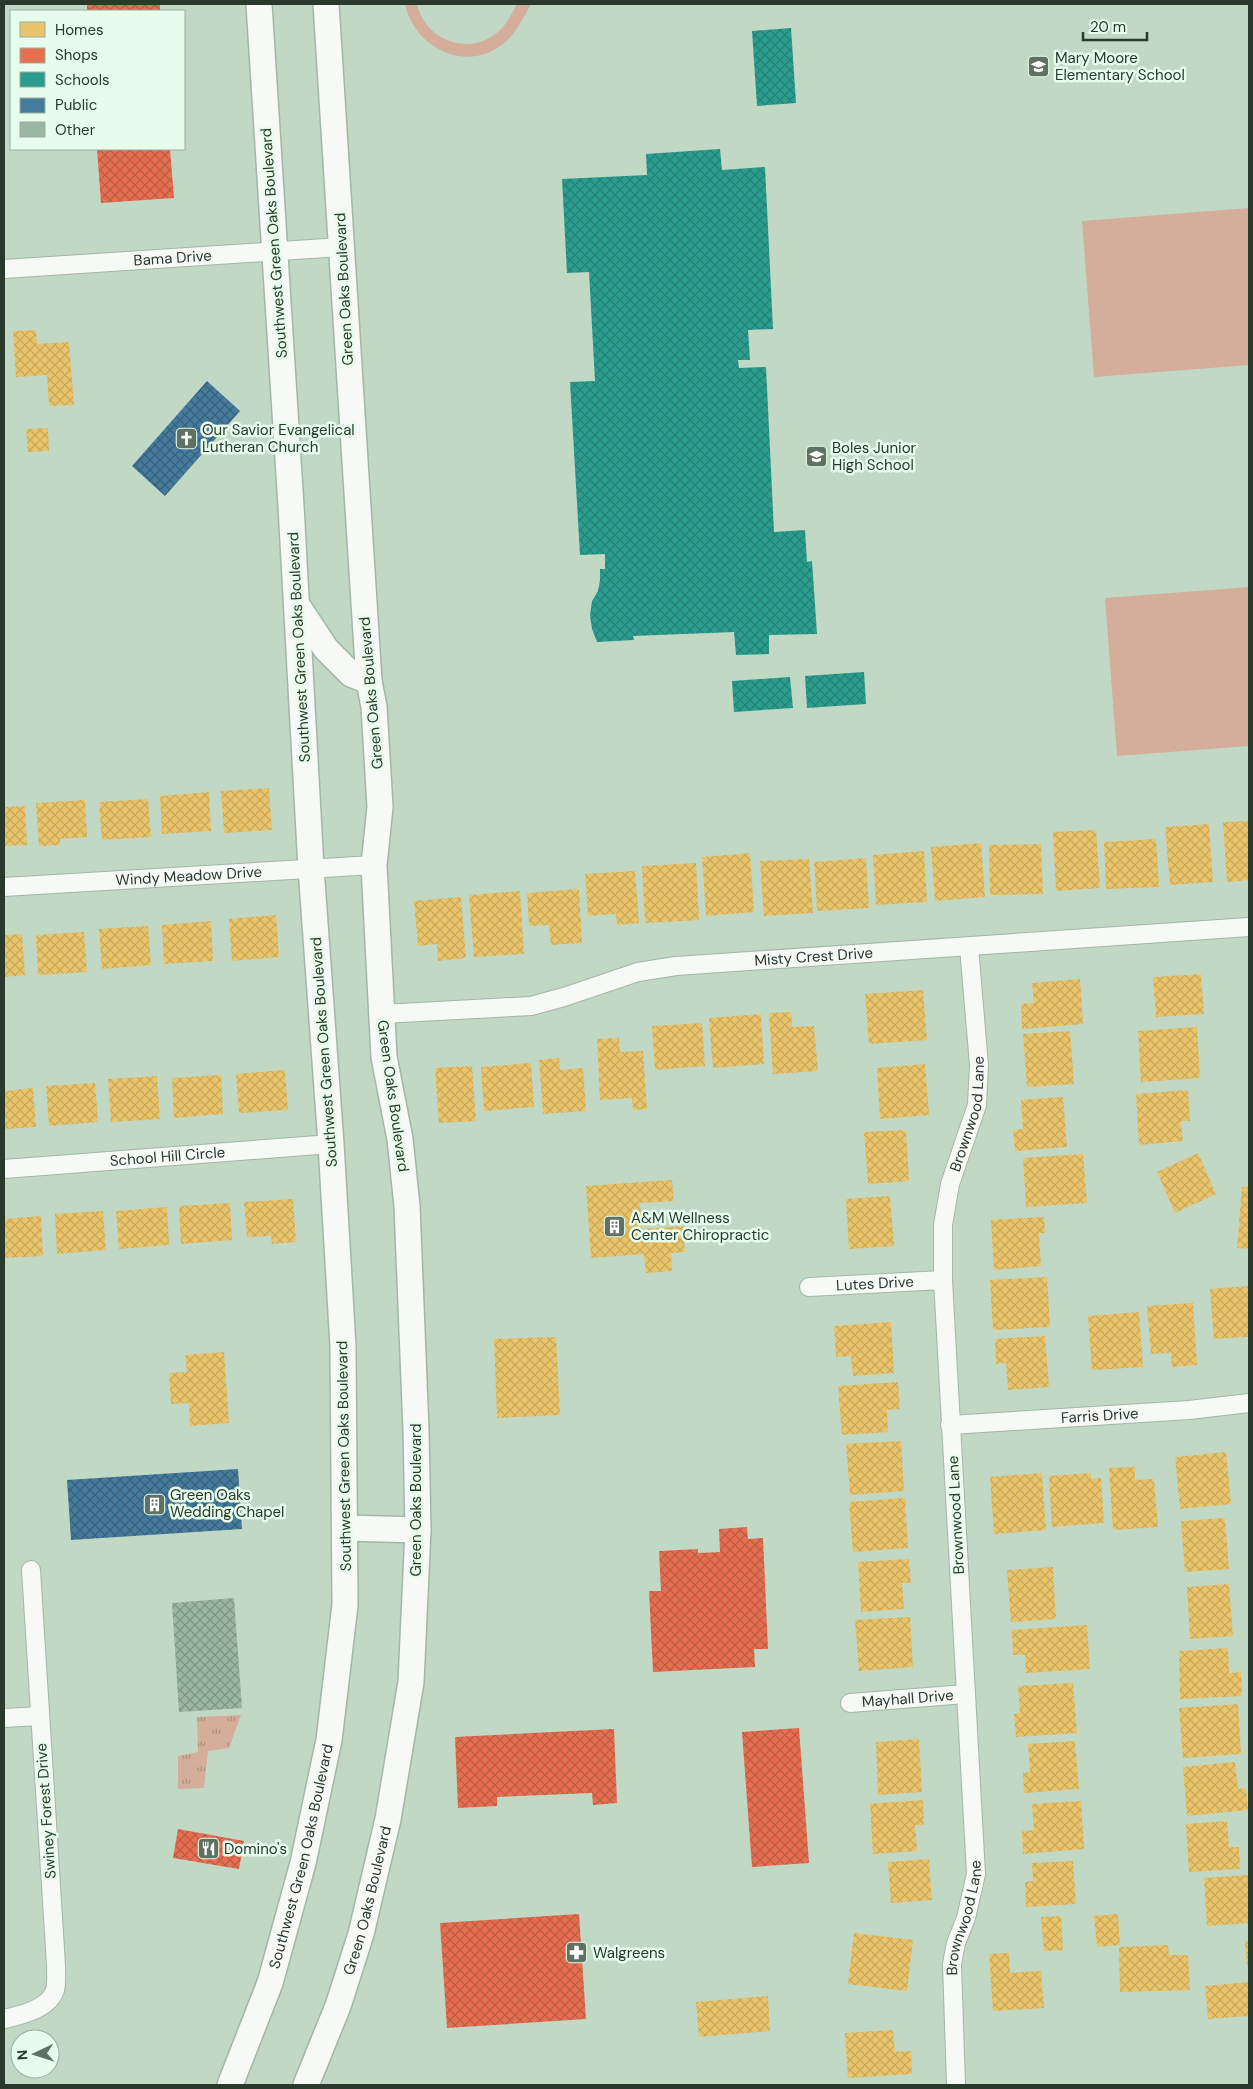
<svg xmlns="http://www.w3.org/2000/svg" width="1253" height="2089" font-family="'DM Sans',sans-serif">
  <defs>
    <pattern id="park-tufts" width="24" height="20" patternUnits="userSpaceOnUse" patternTransform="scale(1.25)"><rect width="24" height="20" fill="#d5ad9b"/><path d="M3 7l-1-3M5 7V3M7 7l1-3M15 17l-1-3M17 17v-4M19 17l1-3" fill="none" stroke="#ad8e7f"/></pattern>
    <pattern id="homes-cross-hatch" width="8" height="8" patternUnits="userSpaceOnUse" patternTransform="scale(1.25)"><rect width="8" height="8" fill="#e9c46a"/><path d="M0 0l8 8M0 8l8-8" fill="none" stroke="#c8a95c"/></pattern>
    <pattern id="shops-cross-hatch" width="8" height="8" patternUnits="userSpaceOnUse" patternTransform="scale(1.25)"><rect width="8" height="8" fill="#e76f51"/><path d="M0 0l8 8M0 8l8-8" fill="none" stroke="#bb5c43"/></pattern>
    <pattern id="schools-cross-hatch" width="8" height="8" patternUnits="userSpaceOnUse" patternTransform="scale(1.25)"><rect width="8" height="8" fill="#2a9d8f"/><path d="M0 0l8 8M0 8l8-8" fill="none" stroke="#248175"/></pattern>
    <pattern id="public-cross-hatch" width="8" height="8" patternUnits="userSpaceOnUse" patternTransform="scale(1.25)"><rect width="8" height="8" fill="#457b9d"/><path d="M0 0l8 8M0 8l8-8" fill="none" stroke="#376079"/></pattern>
    <pattern id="building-cross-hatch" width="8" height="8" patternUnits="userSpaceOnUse" patternTransform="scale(1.25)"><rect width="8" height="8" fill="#9bb7a1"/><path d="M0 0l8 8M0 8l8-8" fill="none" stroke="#7e9683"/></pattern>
  </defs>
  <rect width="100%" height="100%" fill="#c1d8c5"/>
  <!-- park -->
  <path fill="url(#park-tufts)" d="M241 1715 229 1748 208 1751 204 1788 178 1789V1756L198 1752 197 1717Z"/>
  <!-- pitch -->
  <path fill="#d5ad9b" d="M405 4H417C424 38 465 56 494 35 505 28 511 15 517 4H531C523 18 516 34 503 44 465 74 414 47 405 4Z
    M1249 208V365L1094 377 1082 221Z
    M1249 587V746L1117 756 1105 598Z"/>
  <!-- homes -->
  <path fill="url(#homes-cross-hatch)" d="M36 330 37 344 69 342 74 405 49 406 47 375 16 377 13 331Z
    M48 428 49 451 28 452 26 429Z
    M269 788 272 830 224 833 221 791Z
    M209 792 211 831 162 834 160 796Z
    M148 799 151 837 102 840 99 802Z
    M85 800 87 837 60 839V845L39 846 36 803Z
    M25 806 27 845 4 846V807Z
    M1249 821V880L1227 882 1223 822Z
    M1209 824 1213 882 1170 885 1165 827Z
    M1096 830 1100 888 1056 891 1053 832Z
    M1156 839 1159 887 1106 889 1104 842Z
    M981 843 985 897 935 901 931 847Z
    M1041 844 1043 894 990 895 989 845Z
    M924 851 927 902 876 905 873 855Z
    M750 853 754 912 706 916 702 857Z
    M866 858 869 908 817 911 814 862Z
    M809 859 813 913 764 916 760 861Z
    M696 863 699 920 645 923 642 866Z
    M635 871 639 923 617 925 616 914 588 916 585 874Z
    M579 889 582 943 551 945 549 925 529 926 527 893Z
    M520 891 524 954 474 957 469 895Z
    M461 897 466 958 438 961 437 944 418 946 414 901Z
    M276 915 279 957 232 961 229 919Z
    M211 921 213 961 164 964 162 925Z
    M148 926 151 965 102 969 99 929Z
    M84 932 87 972 38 975 36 935Z
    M22 934 25 975 4 977V935Z
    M1201 974 1204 1014 1156 1017 1153 977Z
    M1080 979 1083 1024 1022 1029 1021 1004 1034 1003 1032 983Z
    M923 990 927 1040 869 1044 865 994Z
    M791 1012 792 1027 814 1026 818 1071 773 1074 769 1013Z
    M761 1014 764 1064 713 1068 709 1018Z
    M702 1023 705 1066 655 1070 652 1026Z
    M1197 1027 1200 1078 1141 1082 1138 1031Z
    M1070 1031 1074 1084 1027 1087 1023 1034Z
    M619 1038 620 1052 643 1051 647 1109 633 1110 632 1098 600 1100 597 1039Z
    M559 1058 560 1070 583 1068 586 1111 543 1114 539 1060Z
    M531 1063 534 1107 484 1111 481 1067Z
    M925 1064 929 1115 880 1119 877 1068Z
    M472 1066 476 1121 439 1123 435 1068Z
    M285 1070 288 1110 239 1113 236 1074Z
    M221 1075 223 1114 174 1118 172 1078Z
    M157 1076 160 1119 111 1122 108 1079Z
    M95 1083 98 1122 49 1126 46 1086Z
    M33 1088 36 1127 4 1129V1091Z
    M1188 1090 1190 1121H1181L1183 1141 1139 1145 1136 1094Z
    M1063 1097 1067 1147 1015 1151 1013 1130 1023 1129 1021 1100Z
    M906 1130 909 1181 868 1184 864 1132Z
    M1198 1153 1216 1194 1175 1213 1157 1172Z
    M1083 1154 1087 1203 1026 1207 1023 1158Z
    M672 1180 674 1201 640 1203 642 1229 683 1226 685 1252 671 1253 672 1271 646 1273 644 1254 591 1258 586 1186Z
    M1242 1187H1249V1249L1237 1248Z
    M890 1196 894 1246 849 1249 846 1199Z
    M293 1199 296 1242 272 1244 271 1236 247 1237 244 1202Z
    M230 1203 232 1240 181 1244 179 1206Z
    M167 1207 169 1245 119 1249 116 1211Z
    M103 1211 106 1250 57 1254 55 1214Z
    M41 1216 43 1256 4 1258V1219Z
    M1044 1217 1045 1233H1039L1041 1266 994 1270 991 1220Z
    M1047 1277 1050 1327 993 1330 990 1280Z
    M1249 1286V1337L1214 1339 1210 1289Z
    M1193 1303 1197 1365 1172 1367 1171 1353 1151 1354 1147 1306Z
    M1139 1312 1143 1367 1092 1370 1088 1316Z
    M891 1322 894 1373 853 1376 851 1356 836 1357 834 1326Z
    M1045 1336 1049 1387 1008 1390 1006 1363 996 1364 995 1339Z
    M556 1337 560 1415 497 1418 494 1339Z
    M224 1352 229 1423 190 1426 189 1403 171 1404 169 1373 187 1372 185 1355Z
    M898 1382 900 1409 887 1410 888 1432 842 1435 838 1386Z
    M901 1441 904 1491 850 1495 846 1444Z
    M1226 1452 1231 1504 1180 1509 1175 1457Z
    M1135 1467V1480L1154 1479 1158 1527 1113 1530 1109 1468Z
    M1042 1473 1046 1530 994 1534 990 1477Z
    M1091 1473V1479L1101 1478 1104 1523 1052 1527 1049 1476Z
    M905 1498 908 1548 853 1552 849 1502Z
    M1225 1518 1229 1569 1185 1572 1181 1521Z
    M909 1559 911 1583H902L904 1609 861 1612 858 1562Z
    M1053 1567 1056 1619 1011 1622 1007 1570Z
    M1229 1584 1233 1636 1190 1639 1187 1587Z
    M910 1617 913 1667 859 1671 855 1620Z
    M1087 1625 1090 1669 1026 1673 1025 1655H1013L1012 1630Z
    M1228 1648 1229 1673 1241 1672 1242 1696 1180 1699 1179 1651Z
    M1073 1683 1077 1733 1016 1737 1014 1714 1020 1713 1018 1686Z
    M1238 1704 1241 1754 1183 1758 1179 1708Z
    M919 1739 922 1792 878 1795 876 1742Z
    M1075 1741 1079 1789 1024 1793 1023 1773 1030 1772 1028 1744Z
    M1235 1762 1238 1789 1246 1788 1248 1810 1187 1816 1183 1767Z
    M923 1800 924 1825H915L917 1851 873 1854 870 1804Z
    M1081 1801 1084 1849 1023 1854 1022 1831 1034 1830 1032 1804Z
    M1227 1821 1229 1847H1239L1240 1869 1189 1872 1186 1824Z
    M929 1859 932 1900 891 1903 888 1862Z
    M1073 1861 1076 1904 1026 1907 1025 1882 1033 1881 1032 1863Z
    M1249 1875V1923L1207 1926 1204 1878Z
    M1118 1914 1120 1945 1097 1947 1094 1916Z
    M1061 1916 1063 1950 1044 1951 1041 1917Z
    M854 1933 913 1940 907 1991 848 1984Z
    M1245 1941H1249V1966L1247 1967Z
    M1168 1945 1169 1955H1188L1190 1990 1120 1992 1119 1947Z
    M1009 1953 1010 1973 1041 1971 1044 2008 993 2011 989 1954Z
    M1249 1982V2016L1208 2019 1205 1986Z
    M768 1996 770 2031 699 2037 696 2002Z
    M893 2030 895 2052 911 2051 912 2074 848 2078 845 2033Z"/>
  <!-- shops -->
  <path fill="url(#shops-cross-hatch)" d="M87 4H160V11H87Z
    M97 149H170L174 198 101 203Z
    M747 1527 748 1539 763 1538 768 1649H754L755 1667 653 1672 649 1591H661L659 1551 698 1549V1553L720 1552 719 1529Z
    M799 1728 809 1863 752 1867 742 1732Z
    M614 1729 617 1803 593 1805 592 1793 497 1797V1806L458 1808 455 1737Z
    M178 1829 244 1841 239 1869 173 1858Z
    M579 1914 586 2019 447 2028 440 1923Z"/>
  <!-- schools -->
  <path fill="url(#schools-cross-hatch)" d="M791 28 796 103 757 106 752 31Z
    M720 149 722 170 765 167 773 329 748 330 750 360H738L739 368 766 367 774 532 805 530 807 562 812 561 817 634 769 635V654L736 655 734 632 633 636 634 640 597 642 592 629 590 615 592 601 598 591 600 580V569H605V554L580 555 570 382 595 381 589 272 567 273 562 179 647 175 646 154Z
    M864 672 866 704 807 708 805 676Z
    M790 677 793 708 734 712 732 681Z"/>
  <!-- public -->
  <path fill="url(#public-cross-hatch)" d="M207 381 240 411 165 496 132 466Z
    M238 1469 242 1529 71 1540 67 1480Z"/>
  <!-- building -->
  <path fill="url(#building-cross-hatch)" d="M234 1598 242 1708 179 1712 172 1603Z"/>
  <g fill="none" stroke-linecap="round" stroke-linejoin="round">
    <defs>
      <g id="minor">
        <path id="s1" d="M4 269 341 247"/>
        <path id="s2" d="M4 887 374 865"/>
        <path id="s3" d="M382 1014 531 1006 564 997 638 972 676 966 1249 927"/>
        <path id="s4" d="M4 1169 331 1144"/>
        <path id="s5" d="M809 1287 943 1280"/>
        <path id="s6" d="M950 1425 1189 1410 1249 1403"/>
        <path id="s7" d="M850 1703 966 1694"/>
        <path d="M4 1718 40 1716"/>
        <path d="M4 2019C21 2015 49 2009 55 1990 57 1983 56 1972 56 1965L31 1570"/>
        <path id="s8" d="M956 2085 952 1964 956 1943 966 1918 976 1874 943 1280V1225L950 1184 977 1105 979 1065 969 947"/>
      </g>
      <g id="secondary">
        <path d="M297 605 326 649 351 674 369 681"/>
        <path d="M346 1528 418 1530"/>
        <path id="s9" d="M230 2085 270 1983 303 1863 329 1740 345 1605 343 1346 331 1144 311 868 291 506 259 4"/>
        <path id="s10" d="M306 2085 338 2006 361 1934 388 1819 411 1682 418 1530 416 1430 407 1206 400 1139 384 1057 374 865 380 807 374 707 369 681 326 4"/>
      </g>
    </defs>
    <!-- minor casing -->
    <use href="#minor" stroke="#a3b6a7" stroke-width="20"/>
    <!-- secondary casing -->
    <use href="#secondary" stroke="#a3b6a7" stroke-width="28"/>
    <!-- minor -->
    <use href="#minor" stroke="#f6f9f6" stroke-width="18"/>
    <!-- secondary -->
    <use href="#secondary" stroke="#f6f9f6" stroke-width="25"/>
  </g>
  <!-- icons -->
  <defs>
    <symbol id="school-square" viewBox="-11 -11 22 22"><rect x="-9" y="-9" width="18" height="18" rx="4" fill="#5e7162" stroke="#e7fceb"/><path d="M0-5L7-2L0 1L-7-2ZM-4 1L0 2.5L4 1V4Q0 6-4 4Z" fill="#fff"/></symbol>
    <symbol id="church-square" viewBox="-11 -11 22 22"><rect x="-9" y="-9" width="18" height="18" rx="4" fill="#5e7162" stroke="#e7fceb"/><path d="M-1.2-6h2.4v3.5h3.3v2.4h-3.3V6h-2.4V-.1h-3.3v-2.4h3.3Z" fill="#fff"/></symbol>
    <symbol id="building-square" viewBox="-11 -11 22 22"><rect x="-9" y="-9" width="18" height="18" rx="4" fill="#5e7162" stroke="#e7fceb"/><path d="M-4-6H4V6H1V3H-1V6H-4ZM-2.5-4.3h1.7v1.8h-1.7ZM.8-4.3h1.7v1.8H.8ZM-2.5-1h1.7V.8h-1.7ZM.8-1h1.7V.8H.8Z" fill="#fff"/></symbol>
    <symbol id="restaurant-square" viewBox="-11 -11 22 22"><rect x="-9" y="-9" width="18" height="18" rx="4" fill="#5e7162" stroke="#e7fceb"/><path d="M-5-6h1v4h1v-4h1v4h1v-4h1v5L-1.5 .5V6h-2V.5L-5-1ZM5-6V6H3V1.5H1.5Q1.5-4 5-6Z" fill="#fff"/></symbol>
    <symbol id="pharmacy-square" viewBox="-11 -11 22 22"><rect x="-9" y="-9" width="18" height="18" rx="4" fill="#5e7162" stroke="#e7fceb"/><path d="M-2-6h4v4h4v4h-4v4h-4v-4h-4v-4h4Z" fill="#fff"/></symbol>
  </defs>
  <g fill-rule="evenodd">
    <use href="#school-square" x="1026" y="54" width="25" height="25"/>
    <use href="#church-square" x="174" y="426" width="25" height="25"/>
    <use href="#school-square" x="804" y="444" width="25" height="25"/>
    <use href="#building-square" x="602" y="1214" width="25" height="25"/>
    <use href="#building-square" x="142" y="1492" width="25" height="25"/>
    <use href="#restaurant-square" x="196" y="1836" width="25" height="25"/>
    <use href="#pharmacy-square" x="564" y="1940" width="25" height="25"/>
  </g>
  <g text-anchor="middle" stroke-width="5" stroke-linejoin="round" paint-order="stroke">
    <!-- poi labels -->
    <g font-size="15" fill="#293a2c" stroke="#e7fceb" text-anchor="start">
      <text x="1055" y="63">Mary Moore<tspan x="1055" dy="17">Elementary School</tspan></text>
      <text x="202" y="435">Our Savior Evangelical<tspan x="202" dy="17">Lutheran Church</tspan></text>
      <text x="832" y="453">Boles Junior<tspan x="832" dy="17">High School</tspan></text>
      <text x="631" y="1223">A&amp;M Wellness<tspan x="631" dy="17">Center Chiropractic</tspan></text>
      <text x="170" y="1500">Green Oaks<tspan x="170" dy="17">Wedding Chapel</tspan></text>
      <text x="224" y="1854">Domino's</text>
      <text x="593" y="1958">Walgreens</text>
    </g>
    <!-- street labels -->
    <g font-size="15" fill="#293a2c" stroke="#e7fceb">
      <text transform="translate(274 243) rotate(-94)" y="5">Southwest Green Oaks Boulevard</text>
      <text dy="5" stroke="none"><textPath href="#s1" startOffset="169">Bama Drive</textPath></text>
      <text transform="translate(344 289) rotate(-93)" y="5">Green Oaks Boulevard</text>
      <text transform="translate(299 647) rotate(-93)" y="5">Southwest Green Oaks Boulevard</text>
      <text transform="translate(371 693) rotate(-95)" y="5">Green Oaks Boulevard</text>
      <text dy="5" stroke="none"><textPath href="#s2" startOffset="185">Windy Meadow Drive</textPath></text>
      <text dy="5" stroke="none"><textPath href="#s3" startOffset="438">Misty Crest Drive</textPath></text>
      <text transform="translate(324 1052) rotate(-94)" y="5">Southwest Green Oaks Boulevard</text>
      <text transform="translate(393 1096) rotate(82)" y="5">Green Oaks Boulevard</text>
      <text dy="5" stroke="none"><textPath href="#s8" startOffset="979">Brownwood Lane</textPath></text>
      <text dy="5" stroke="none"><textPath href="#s4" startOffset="164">School Hill Circle</textPath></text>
      <text dy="5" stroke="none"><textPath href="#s5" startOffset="66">Lutes Drive</textPath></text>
      <text dy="5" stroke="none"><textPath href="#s6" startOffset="150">Farris Drive</textPath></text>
      <text transform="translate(344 1456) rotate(-91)" y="5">Southwest Green Oaks Boulevard</text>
      <text transform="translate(416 1500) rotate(-90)" y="5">Green Oaks Boulevard</text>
      <text transform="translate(956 1515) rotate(-93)" y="5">Brownwood Lane</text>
      <text dy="5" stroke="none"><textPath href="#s7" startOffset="58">Mayhall Drive</textPath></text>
      <text transform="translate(46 1811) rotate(-94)" y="5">Swiney Forest Drive</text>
      <text dy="5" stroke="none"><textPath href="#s9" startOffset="240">Southwest Green Oaks Boulevard</textPath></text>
      <text dy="5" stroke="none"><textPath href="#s10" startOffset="195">Green Oaks Boulevard</textPath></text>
      <text dy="5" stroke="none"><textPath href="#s8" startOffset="169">Brownwood Lane</textPath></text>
    </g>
  </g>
  <!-- border -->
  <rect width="1253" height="2089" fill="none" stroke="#293a2c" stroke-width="10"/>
  <!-- legend -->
  <rect x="10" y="10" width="175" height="140" fill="#e7fceb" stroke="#9bae9f"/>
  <rect x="20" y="22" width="25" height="15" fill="#e9c46a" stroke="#9bae9f"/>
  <text x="55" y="35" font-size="15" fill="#293a2c">Homes</text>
  <rect x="20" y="48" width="25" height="15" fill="#e76f51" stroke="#9bae9f"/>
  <text x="55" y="60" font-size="15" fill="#293a2c">Shops</text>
  <rect x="20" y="72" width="25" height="15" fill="#2a9d8f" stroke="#9bae9f"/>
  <text x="55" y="85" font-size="15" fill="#293a2c">Schools</text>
  <rect x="20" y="98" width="25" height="15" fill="#457b9d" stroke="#9bae9f"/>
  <text x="55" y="110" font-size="15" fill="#293a2c">Public</text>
  <rect x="20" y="122" width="25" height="15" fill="#9bb7a1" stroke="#9bae9f"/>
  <text x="55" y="135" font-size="15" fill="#293a2c">Other</text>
  <!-- north arrow -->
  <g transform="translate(35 2054) rotate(266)"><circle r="24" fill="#e7fceb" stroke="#9bae9f"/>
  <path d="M0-4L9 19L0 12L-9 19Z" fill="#5e7162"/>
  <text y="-8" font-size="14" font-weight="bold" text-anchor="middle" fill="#293a2c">N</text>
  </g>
  <!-- scale -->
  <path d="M1083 32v8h64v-8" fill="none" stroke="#293a2c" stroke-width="2.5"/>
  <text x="1090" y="32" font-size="15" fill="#293a2c" stroke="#e7fceb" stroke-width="4" paint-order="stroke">20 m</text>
</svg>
